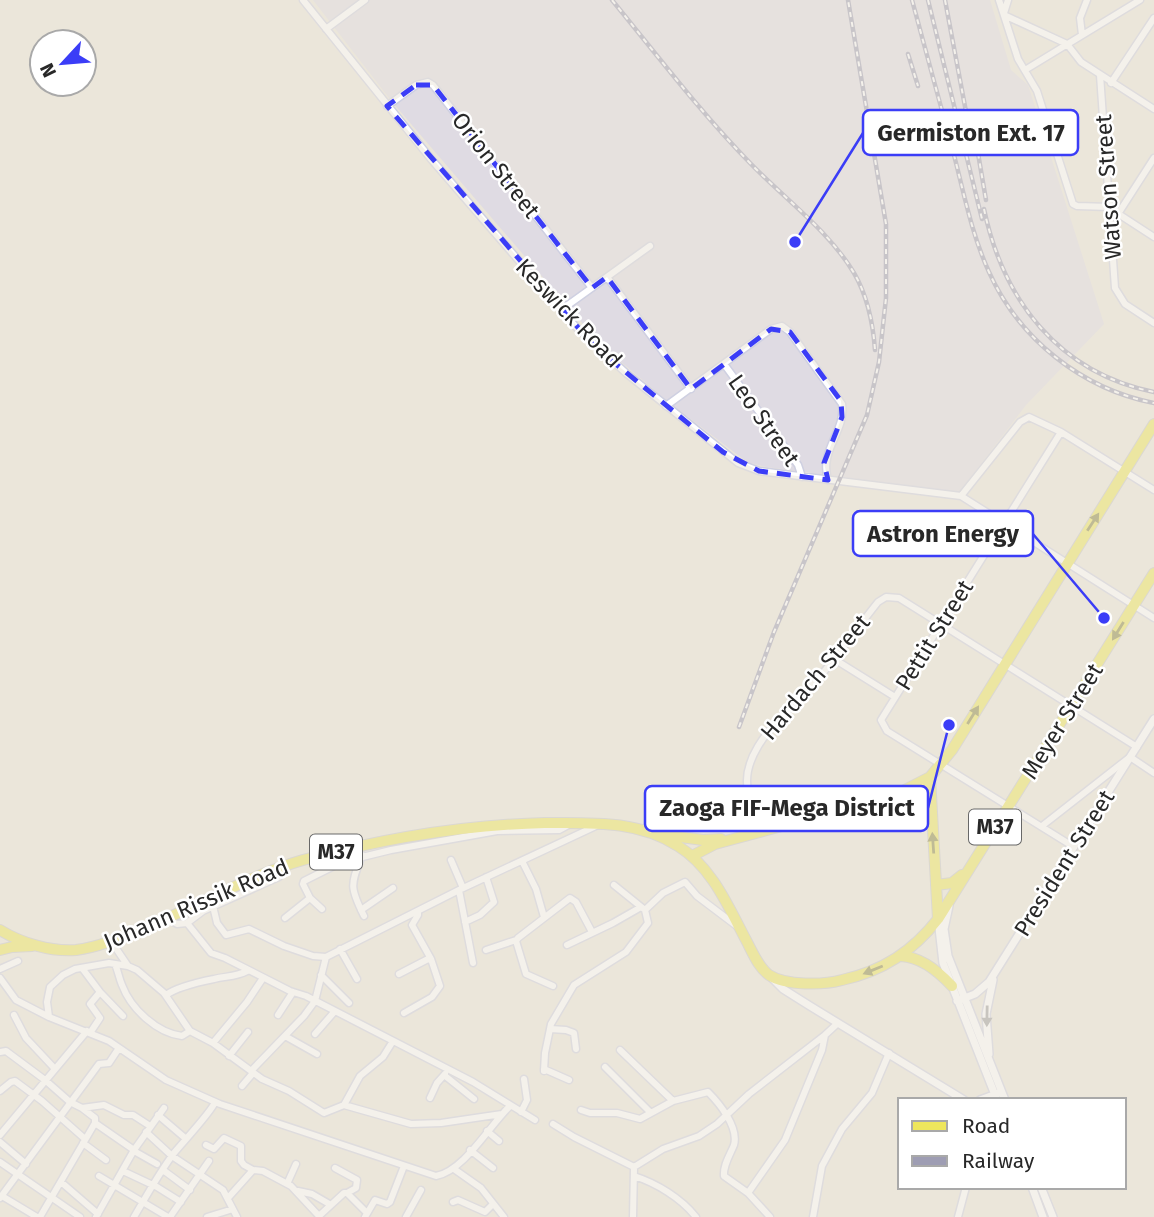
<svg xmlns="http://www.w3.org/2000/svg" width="1154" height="1217" font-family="'Fira Sans',sans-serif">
  <rect width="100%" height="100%" fill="#ebe6da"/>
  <!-- industrial -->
  <path fill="#dfdbe3" d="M313 0H990L1011 70 1028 85 1104 324 1026 405 959 492 766 467 747 462 671 404 601 345 393 103Z"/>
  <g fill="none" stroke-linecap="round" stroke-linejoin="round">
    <defs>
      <path id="minor" d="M303 0 431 159 576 327 627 374 738 463 759 471 775 473 961 496 1154 618
        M999 0 1018 59 1037 91 1073 204 1077 206 1110 207
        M1004 13 1008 0
        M1004 15 1067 44 1081 62 1154 109
        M326 29 365 0
        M1082 35 1080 18 1087 0
        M1025 70 1140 0
        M1100 75 1115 288 1125 304 1154 323
        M1111 83 1154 18
        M387 106 416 85 428 82 433 85 592 288
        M1117 213 1154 237
        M1118 214 1154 158
        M607 277 691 389
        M561 310 650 246
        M724 364 798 465 802 477
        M666 406 771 329 782 326 790 332 842 404C846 432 819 449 828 480
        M1061 432 881 720 887 731 1074 847
        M961 496 1020 422 1029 417 1061 432 1154 490
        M834 659 895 697
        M1042 826 1130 757 1154 773
        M775 827C768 820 758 813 753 804 727 757 791 709 818 679 839 654 858 627 878 602L886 597 899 598 1137 747
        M362 855C351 885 349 886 364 916
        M451 860 463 888
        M522 861 536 889 544 917
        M459 890 473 963
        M213 906 217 923 226 935 249 929 284 946 313 956 326 957
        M322 909 310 898 303 884 304 881 342 862 391 850 497 831 559 830 570 824
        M361 910 393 888
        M645 910 663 893 685 882 697 896 738 927
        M285 918 310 898
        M168 919 177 924 187 923 211 953 225 958 290 991 306 996 473 1082 535 1120
        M465 922 480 915 494 902 486 877
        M187 923 203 911 279 877
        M111 941 128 966
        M567 945 613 923 641 907
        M340 949 357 979
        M486 950 516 940
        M115 964C118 971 119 978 122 985 131 1009 157 1033 182 1036L190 1031
        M82 968 100 992 123 1016
        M0 969 18 961
        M399 974 430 958
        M321 975 349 1003
        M0 978 16 1000 49 1017
        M553 986 526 974 516 941 518 938 570 898 576 902 592 932
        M166 995C177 987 199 982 214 979 226 976 236 977 247 971
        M404 1013 432 997 440 986 431 959 412 925 418 915V911
        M14 1015 26 1038 55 1069
        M278 1015 293 992
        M550 1029 566 1030 574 1033 576 1049
        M90 1033 100 1018 90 1004 100 992
        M315 1034 335 1011
        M285 1036 317 1054
        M393 1041 383 1057 360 1076 344 1105 324 1113 289 1091 262 1079 213 1043 190 1031 164 993 137 970 128 966 109 963 75 969 63 975 50 987 47 1002 49 1017 109 1041 166 1080 220 1104 436 1176C464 1171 489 1126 510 1106
        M213 1043 247 1002 263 978
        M620 1050 673 1101
        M0 1052 6 1051 45 1080 70 1102 82 1108 104 1105 124 1115H133L150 1126
        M229 1056 248 1032
        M605 1067 650 1112
        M544 1069 569 1080
        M251 1071 304 1016 315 1001 326 957 459 890 598 825
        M544 1071 545 1053 551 1024 574 985 626 952 648 923 645 910 614 885
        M444 1075 474 1099
        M242 1086 253 1073
        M0 1091 11 1082 15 1081 42 1101 85 1139
        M430 1098 437 1083 445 1074
        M344 1105 411 1124 441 1123 502 1114
        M581 1110 590 1113H617L640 1119 673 1101 708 1092C719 1103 739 1127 734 1145 730 1155 723 1165 724 1176L748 1193
        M521 1112 527 1100 524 1079
        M158 1115 185 1138
        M95 1123 134 1150
        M553 1124 574 1137 634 1167
        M487 1131 499 1141
        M146 1132 172 1156 223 1190 237 1217
        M0 1135 87 1031
        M0 1142 26 1164
        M83 1143 106 1160
        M206 1145 214 1149 224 1138 241 1146V1161L244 1165 253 1170 263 1171 291 1186 319 1216 344 1193H347L367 1213
        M470 1150 493 1168
        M134 1151 157 1164
        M0 1162 80 1217
        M335 1168 357 1180 356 1188 347 1193
        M454 1169 481 1188 504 1217
        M163 1170 190 1190
        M123 1171 157 1187 181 1202
        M99 1176 168 1217
        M634 1176C656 1183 681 1198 696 1217
        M61 1182 98 1214
        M287 1184 296 1164
        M298 1191 312 1194 331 1205
        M2 1196 37 1217
        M0 1198 99 1064 109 1063 119 1048
        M228 1198 253 1170
        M453 1202 458 1200 485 1212 493 1204
        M40 1217 95 1123V1118L82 1108
        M96 1217 134 1150 164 1108
        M134 1217C147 1195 159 1173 174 1153 183 1142 212 1111 215 1102
        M170 1217 209 1161
        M207 1217 233 1209
        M365 1217 375 1200 387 1204 390 1202 404 1166
        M406 1217 421 1190
        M633 1217 634 1167 663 1149 699 1136 717 1124 749 1094 825 1035
        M770 1217 748 1193 785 1140 822 1050 825 1035 838 1023
        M813 1217 822 1166 842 1129 872 1093 889 1053
        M958 1217 966 1187"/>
      <path id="tertiary" d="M949 906 944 929 948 956 1005 1100
        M938 919 943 963 997 1100
        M772 978 783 989 810 1006 964 1100
        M957 1001 975 994 989 982 1154 719
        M989 1054 986 1014 993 980
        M980 1100 999 1093
        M1032 1187 1043 1217
        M1041 1187 1053 1217"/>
      <path id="primary" d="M930 777 938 919
        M896 797 919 798 929 812
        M666 835 703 840 721 839
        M692 856 715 844 893 796 930 777 952 750 1154 424
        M936 885 952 883 962 875
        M0 930C21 943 51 952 76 950 99 947 120 938 142 929 195 908 247 876 303 860 381 839 464 825 545 823 591 823 638 820 678 846 712 867 728 906 746 940 752 951 758 967 769 975 786 986 824 985 842 980 883 971 913 951 938 919L1154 573
        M0 950 12 947 32 946
        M901 956C921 957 939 972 952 986"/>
    </defs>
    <!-- minor casing -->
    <use href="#minor" stroke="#cfd0e1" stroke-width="9"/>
    <!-- tertiary casing -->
    <use href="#tertiary" stroke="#cfd0e1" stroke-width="10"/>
    <!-- primary casing -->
    <use href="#primary" stroke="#c7c7c7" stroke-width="12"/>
    <!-- minor -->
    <use href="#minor" stroke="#fff" stroke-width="6"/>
    <!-- tertiary -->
    <use href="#tertiary" stroke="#fff" stroke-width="7"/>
    <!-- primary -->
    <use href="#primary" stroke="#eee65c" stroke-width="10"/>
    <defs>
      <path id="rail" d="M612 0C657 55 701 113 751 164 785 199 829 231 854 273 868 297 873 323 875 350
        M912 0C926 52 940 103 954 155 964 194 972 235 989 272 1019 339 1082 389 1154 403
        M928 0 982 219
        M945 0 970 133
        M908 54 918 86
        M973 124 986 200
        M984 209C1003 300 1059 373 1154 392
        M739 727 774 632 867 415 879 362 886 298V224L848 0"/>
    </defs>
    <!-- rail casing -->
    <use href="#rail" stroke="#9e9db3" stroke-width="4.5"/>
    <!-- rail -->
    <use href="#rail" stroke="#fff" stroke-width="2" stroke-dasharray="5" stroke-linecap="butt"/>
  </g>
  <!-- one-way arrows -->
  <defs><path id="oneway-solid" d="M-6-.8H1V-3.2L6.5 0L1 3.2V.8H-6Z" transform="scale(1.75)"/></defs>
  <g fill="#8b8742">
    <use href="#oneway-solid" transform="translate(1093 522) rotate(-57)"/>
    <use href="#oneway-solid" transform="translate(1118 631) rotate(122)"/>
    <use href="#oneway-solid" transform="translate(973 715) rotate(-58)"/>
    <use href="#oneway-solid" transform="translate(933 843) rotate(-94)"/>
    <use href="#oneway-solid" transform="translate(873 970) rotate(158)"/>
  </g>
  <use fill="#9e9e9e" href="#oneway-solid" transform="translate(987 1016) rotate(91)"/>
  <!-- marked area -->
  <path d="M0 0H1154V1217H0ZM416 85H433L592 288 607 277 691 389 771 329 790 332 841 401 842 417 824 463 828 480 759 471 723 452 594 346 387 106Z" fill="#ebe6da" fill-opacity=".55" fill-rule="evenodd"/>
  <path fill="none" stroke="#3b3df7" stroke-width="5" stroke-dasharray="14 9" stroke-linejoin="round" d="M416 85H433L592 288 607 277 691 389 771 329 790 332 841 401 842 417 824 463 828 480 759 471 723 452 594 346 387 106Z"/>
  <g text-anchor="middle" stroke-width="5" stroke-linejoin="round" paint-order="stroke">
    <!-- shield labels -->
    <g fill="#fff" stroke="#686868" stroke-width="2">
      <rect x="969" y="809.5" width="52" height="35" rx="5"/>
      <rect x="310" y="834.5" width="52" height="35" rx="5"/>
    </g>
    <g font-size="21" font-weight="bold" fill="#282828">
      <text x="995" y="834">M37</text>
      <text x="336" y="859">M37</text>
    </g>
    <!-- street labels -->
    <g font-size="23" fill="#282828" stroke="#fff">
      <text transform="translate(496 165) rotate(52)" y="8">Orion Street</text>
      <text transform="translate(1108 187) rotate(-94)" y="8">Watson Street</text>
      <text transform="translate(569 313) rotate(46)" y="8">Keswick Road</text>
      <text transform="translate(764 420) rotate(55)" y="8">Leo Street</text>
      <text transform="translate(934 635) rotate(-58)" y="8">Pettit Street</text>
      <text transform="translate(815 677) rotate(-50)" y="8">Hardach Street</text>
      <text transform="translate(1062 721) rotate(-58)" y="8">Meyer Street</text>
      <text transform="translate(1064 863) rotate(-58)" y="8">President Street</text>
      <text transform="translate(196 904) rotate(-23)" y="8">Johann Rissik Road</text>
    </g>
  </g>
  <!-- callouts -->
  <path fill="none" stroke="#3b3df7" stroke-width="2.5" d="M795 242L863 133M1104 618L1033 534M949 725L928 808"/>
  <g fill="#3b3df7" stroke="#fff" stroke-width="2.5">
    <circle cx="795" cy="242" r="7"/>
    <circle cx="1104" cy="618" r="7"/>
    <circle cx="949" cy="725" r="7"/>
  </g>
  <g fill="#fff" stroke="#3b3df7" stroke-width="2.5">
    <rect x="863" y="110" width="215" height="45" rx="7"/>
    <rect x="853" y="511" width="180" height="45" rx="7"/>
    <rect x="645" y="786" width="283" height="45" rx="7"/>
  </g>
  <g font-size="24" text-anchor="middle" font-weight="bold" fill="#282828">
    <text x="971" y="141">Germiston Ext. 17</text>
    <text x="943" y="542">Astron Energy</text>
    <text x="787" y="816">Zaoga FIF-Mega District</text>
  </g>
  <!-- legend -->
  <rect x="898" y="1098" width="228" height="91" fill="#ffffff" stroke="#a9a9a9" stroke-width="2"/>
  <rect x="912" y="1121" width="35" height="10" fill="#eee65c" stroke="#a9a9a9" stroke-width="2"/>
  <text x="962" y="1133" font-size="21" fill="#282828">Road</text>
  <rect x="912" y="1156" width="35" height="10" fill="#9e9db3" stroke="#a9a9a9" stroke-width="2"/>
  <text x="962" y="1168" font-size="21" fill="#282828">Railway</text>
  <!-- north arrow -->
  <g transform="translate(63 63) rotate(244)"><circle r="33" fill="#ffffff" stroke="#a9a9a9" stroke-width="2"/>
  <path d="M0-5L12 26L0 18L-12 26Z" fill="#3b3df7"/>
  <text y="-10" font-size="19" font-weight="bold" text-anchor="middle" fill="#282828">N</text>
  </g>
</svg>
